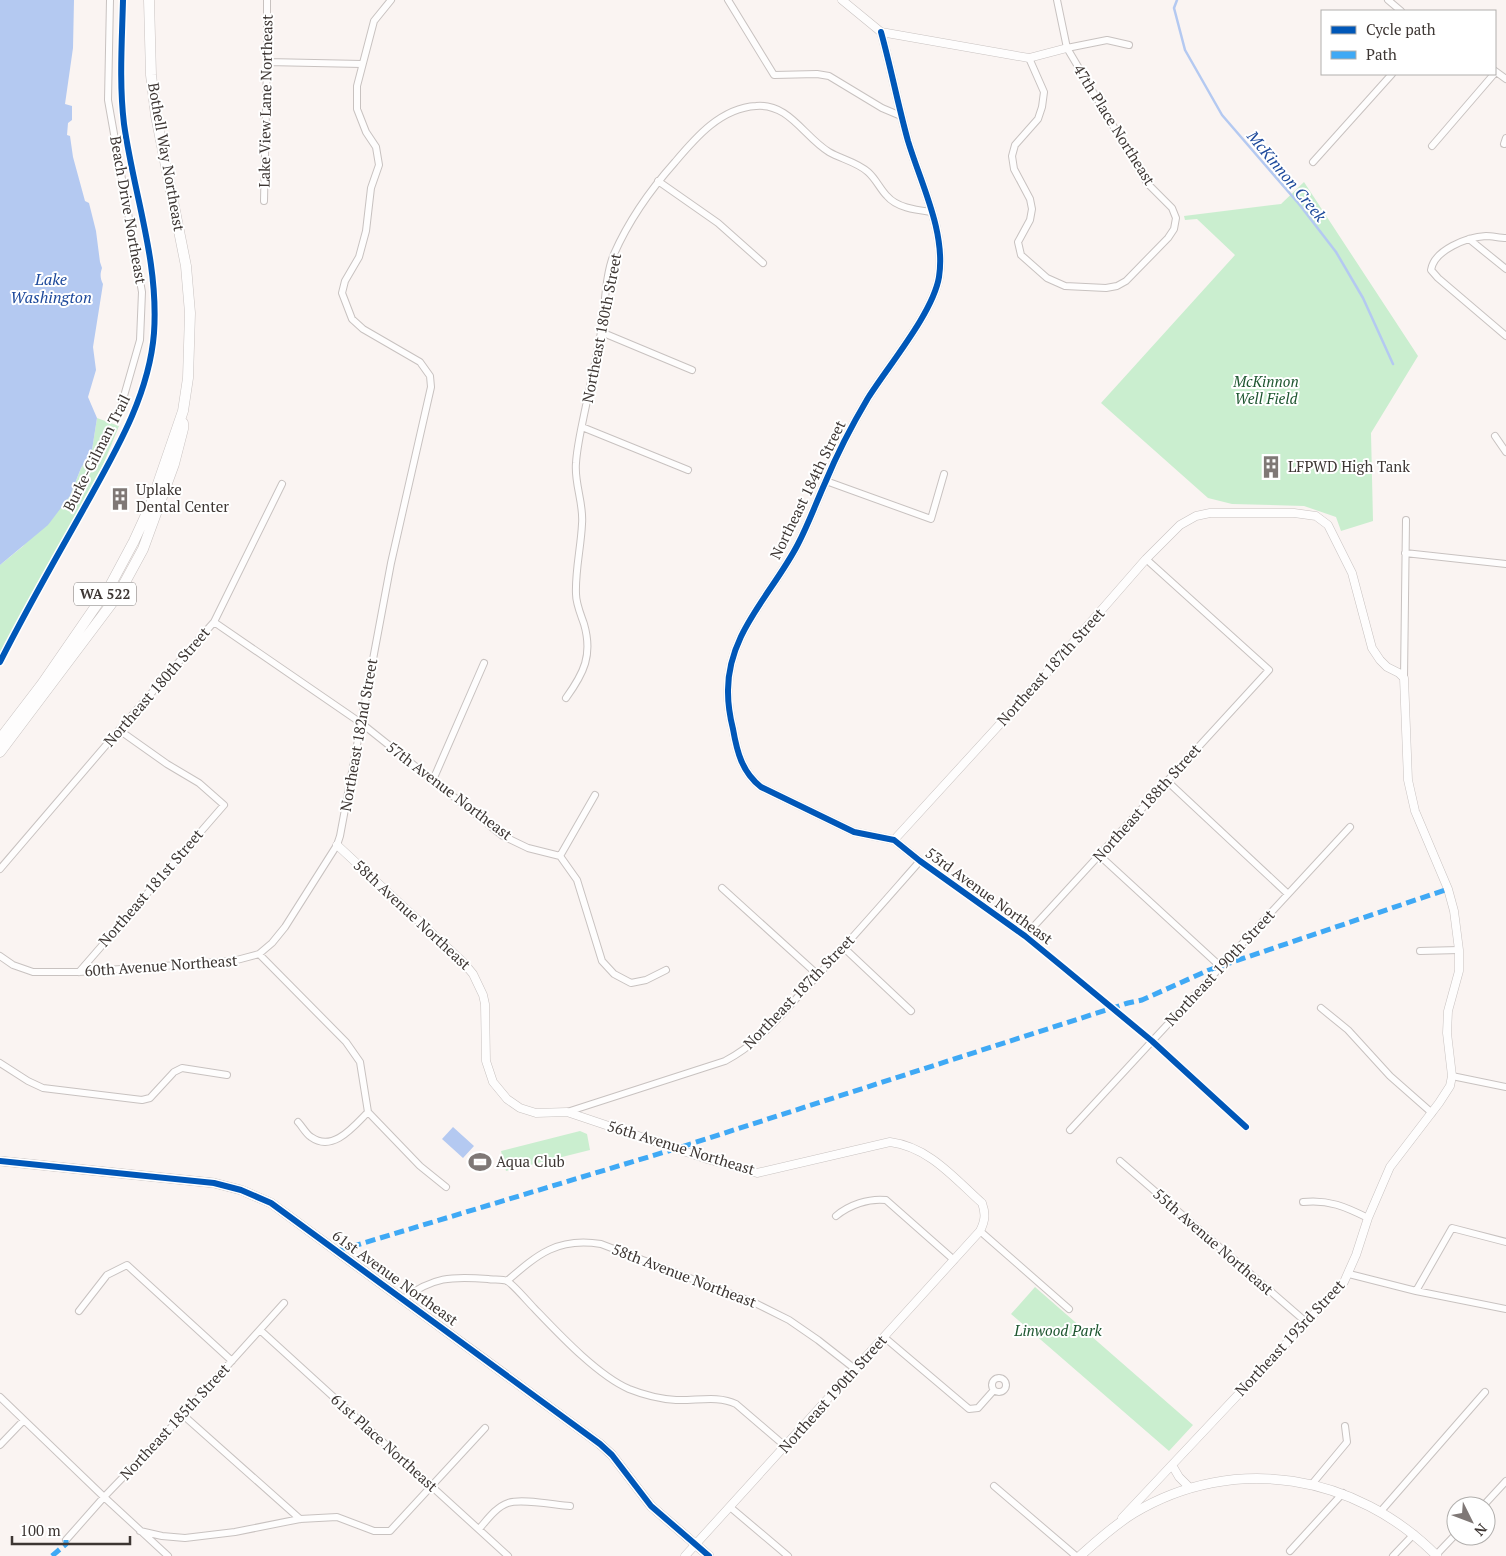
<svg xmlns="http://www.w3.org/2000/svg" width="1506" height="1556" font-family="'PT Serif',serif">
  <rect width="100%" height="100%" fill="#faf4f2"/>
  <!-- green -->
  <path fill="#caeecf" d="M1304 182 1418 356 1371 433 1373 521 1341 531 1336 517 1304 506 1232 504 1208 498 1101 403 1235 255 1197 219 1185 220 1184 216 1281 204Z
    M97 418 119 426 103 465 0 655V565L22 547 70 496 81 468 92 450Z
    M580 1131 587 1134 590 1150 506 1171 501 1151Z
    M1035 1287 1193 1425 1169 1451 1011 1314Z"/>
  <!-- water -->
  <path fill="#b4c9f1" d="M0 0H74L73 48 65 104 72 106V120L68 123 67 135 70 136 73 157 85 201 89 203 96 231 100 262 102 268C100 274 100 278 103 284L93 347 96 370 88 397 97 418 92 450 81 468 70 496 48 525 0 565Z
    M453 1127 474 1146 463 1158 442 1139Z"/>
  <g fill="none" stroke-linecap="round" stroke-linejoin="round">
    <!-- stream -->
    <path stroke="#b4c9f1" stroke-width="2.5" d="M1177 0 1174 8 1185 50 1222 115 1299 204 1336 252 1363 298 1393 364"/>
    <defs>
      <path id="minor" d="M110 0 108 100 142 292 140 340 118 417
        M728 0 774 75 817 74 829 76 882 108 901 116
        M1388 0 1401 11
        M1067 48 1107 40 1129 45
        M1029 58 1044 92 1042 107 1038 119 1015 145 1012 156 1014 169 1030 199 1032 209 1030 220 1018 242 1021 255 1047 278 1065 286 1106 288 1117 286 1126 281 1168 238 1174 229 1176 218 1172 208 1147 183 1067 48 1057 0
        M267 62 362 64
        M1495 71 1506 79
        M1504 144 1506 138
        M1432 146 1494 74
        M1313 162 1392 74
        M658 181 718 223 763 263
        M264 201 267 62V0
        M1506 238C1500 238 1492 236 1486 236 1467 237 1434 250 1431 270L1438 278 1506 336
        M1469 239 1506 269
        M601 332 692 370
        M582 427 688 470
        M1495 436 1506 452
        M826 481 931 519 944 474
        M1405 553 1506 564
        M214 622 361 723 503 836 528 848 560 856 577 880 602 961 614 974 631 983 646 980 666 970
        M1404 678 1406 520
        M566 698C584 673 593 655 584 624 581 615 576 604 576 594 575 571 581 547 582 524 584 504 574 483 576 463 577 447 581 430 584 415 590 387 596 360 601 332 605 309 605 275 614 254 629 220 651 189 675 162 696 137 721 108 756 106 789 103 804 137 829 152 841 159 857 162 868 172 876 179 880 189 887 196 897 208 917 210 932 212
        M433 780 484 663
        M1167 781 1288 894
        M1099 855 1221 967
        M560 856 595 795
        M0 869 119 730 214 622 282 484
        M722 888 818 975
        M1025 936 1269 670 1146 559
        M843 947 911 1011
        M1420 951 1459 950
        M259 954 346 1042 360 1062 368 1112 420 1166 446 1187
        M0 956 13 965 33 972H79L233 961 259 954 272 943 285 927 337 845 340 836 391 563 431 387 430 376 420 362 363 329 352 319 342 293 345 281 359 257 366 231 371 188 379 165 376 147 366 132 357 109V86L374 21 391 0
        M79 972 224 805 199 783 167 764 119 730
        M1321 1008 1348 1030 1390 1076 1432 1113
        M0 1063 28 1081 43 1088 142 1100 150 1098 174 1072 182 1068 227 1075
        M1452 1076 1506 1087
        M567 1112 725 1061C759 1043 779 1017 804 990 844 948 882 904 920 861L1025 936 1152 1041 1246 1127
        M298 1122C302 1126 306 1134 311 1137 333 1153 354 1126 368 1112
        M1070 1130 1350 827
        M1120 1161 1306 1322
        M1303 1202C1328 1199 1346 1207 1368 1218
        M836 1216C849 1205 869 1198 886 1200L954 1260
        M980 1231 1069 1309
        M1349 1274 1416 1291 1506 1309
        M507 1281C538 1254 558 1237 601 1244L755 1303 789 1320 818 1340 855 1369
        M1416 1291 1452 1228 1506 1242
        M403 1299C433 1277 451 1276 488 1279 493 1280 503 1279 507 1281 513 1284 528 1302 534 1308 558 1333 597 1375 629 1389 644 1395 660 1399 676 1400 696 1401 718 1395 736 1404L785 1446
        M79 1311 107 1275 127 1265 232 1361
        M260 1330 508 1556
        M884 1337 969 1409 978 1408 994 1390
        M992 1385a7 7 0 1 1 14 0a7 7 0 1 1-14 0Z
        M0 1397 104 1497 168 1556
        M183 1415 300 1519
        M0 1445 24 1420
        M1312 1484 1347 1442 1345 1426
        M994 1486 1076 1556
        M1483 1506 1506 1481
        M730 1507 788 1556
        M1381 1511 1485 1392
        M479 1529C487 1520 496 1507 508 1503 521 1498 555 1505 570 1506
        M140 1531 162 1536 185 1538 235 1532 300 1519 337 1517 374 1531H390L485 1428
        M66 1540 104 1497 183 1415 284 1303
        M1290 1551 1343 1493
        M1436 1555 1456 1534
        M1393 1556 1414 1534"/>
      <path id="tertiary" d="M842 0 881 32 1029 58 1067 48
        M881 32C891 68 898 105 908 141 921 184 946 232 939 277 933 313 888 366 868 398 852 425 837 454 825 483 816 503 808 525 798 544 773 593 727 633 728 692 728 704 730 717 733 729 737 752 742 772 761 787L854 832 894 840 920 861
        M894 840 1043 677 1146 559 1180 525 1196 516 1210 513H1294L1316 516 1328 525 1352 573 1372 648 1380 660 1387 667 1399 673 1404 678 1408 780 1415 811 1448 889 1454 911 1459 950V971L1448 1011 1447 1033 1452 1076 1450 1086 1439 1103 1390 1167 1368 1218 1356 1255 1344 1282 1122 1518
        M337 845 463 962 473 974 483 995 485 1004 486 1061 493 1082 507 1099 520 1108 536 1113 567 1112 707 1159 757 1173 890 1142C929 1147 954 1178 982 1203 986 1214 985 1221 980 1231L685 1556
        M1172 1465 1179 1477 1190 1488"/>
      <path id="secondary" d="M0 1161 214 1183 241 1190 271 1203 600 1444 612 1455 651 1506 709 1556
        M1080 1556C1097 1541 1114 1525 1134 1513 1234 1453 1356 1474 1437 1556"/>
      <path id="primary" d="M0 739 42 684 111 584 134 541 151 504 183 411 188 378 190 313 186 266 156 116 151 75 149 0
        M0 752 118 595 143 549 174 464 183 429V423"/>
    </defs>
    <!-- minor casing -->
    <use href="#minor" stroke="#c8c2c0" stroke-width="8"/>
    <!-- tertiary casing -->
    <use href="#tertiary" stroke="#c8c2c0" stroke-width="9"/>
    <!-- secondary casing -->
    <use href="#secondary" stroke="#c8c2c0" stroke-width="10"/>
    <!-- primary casing -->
    <use href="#primary" stroke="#c8c2c0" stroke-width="11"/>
    <!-- minor -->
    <use href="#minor" stroke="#fefdfd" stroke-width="6"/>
    <!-- tertiary -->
    <use href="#tertiary" stroke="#fefdfd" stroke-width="8"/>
    <!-- secondary -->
    <use href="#secondary" stroke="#fefdfd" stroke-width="9"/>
    <!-- primary -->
    <use href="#primary" stroke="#fefdfd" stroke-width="10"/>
    <!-- quiet -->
    <path stroke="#3fa9f5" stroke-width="5" stroke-dasharray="10 5" stroke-linecap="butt" d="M337 1251 678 1148 1128 1003 1142 1000 1209 970 1448 889
      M52 1556 66 1544V1540"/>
    <defs>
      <path id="cycleway" d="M881 32C891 68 898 105 908 141 921 184 946 232 939 277 933 313 888 366 868 398 852 425 837 454 825 483 816 503 808 525 798 544 773 593 727 633 728 692 728 704 730 717 733 729 737 752 742 772 761 787L854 832 894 840 920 861 1025 936 1064 968 1152 1041 1246 1127
        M0 662C26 610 55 560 83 510 114 454 149 397 154 333 159 261 134 195 124 124 119 83 122 41 123 0
        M0 1161 214 1183 241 1190 271 1203 600 1444 612 1455 651 1506 709 1556"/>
    </defs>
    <!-- cycleway casing -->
    <use href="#cycleway" stroke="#fff" stroke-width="9"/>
    <!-- cycleway -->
    <use href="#cycleway" stroke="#0057b8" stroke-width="6"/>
  </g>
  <!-- icons -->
  <defs>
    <symbol id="building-bare" viewBox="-9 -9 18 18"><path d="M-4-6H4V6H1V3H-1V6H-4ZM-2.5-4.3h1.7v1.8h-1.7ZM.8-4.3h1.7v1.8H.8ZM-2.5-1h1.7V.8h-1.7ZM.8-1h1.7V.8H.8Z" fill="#7f7876" stroke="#fff" stroke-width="2.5" paint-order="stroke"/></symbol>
    <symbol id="stadium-bare" viewBox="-9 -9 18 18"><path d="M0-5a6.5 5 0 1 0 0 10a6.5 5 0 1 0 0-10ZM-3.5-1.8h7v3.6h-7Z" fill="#7f7876" stroke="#fff" stroke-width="2.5" paint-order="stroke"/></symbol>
  </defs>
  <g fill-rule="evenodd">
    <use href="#building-bare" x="1255" y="451" width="32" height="32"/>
    <use href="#building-bare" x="104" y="483" width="32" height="32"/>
    <use href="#stadium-bare" x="464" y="1146" width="32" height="32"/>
  </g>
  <g text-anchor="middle" stroke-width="4" stroke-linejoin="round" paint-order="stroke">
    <!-- shield labels -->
    <rect fill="#fff" stroke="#777270" stroke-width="1" x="74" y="582.5" width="62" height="23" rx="4"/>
    <g font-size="14" font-weight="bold" fill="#3d3633">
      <text x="105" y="599">WA 522</text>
    </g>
    <!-- street labels -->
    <g font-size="15" fill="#3d3633" stroke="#fff">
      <text transform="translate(266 101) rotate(-89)" y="5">Lake View Lane Northeast</text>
      <text transform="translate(1114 125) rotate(58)" y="5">47th Place Northeast</text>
      <text transform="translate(166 157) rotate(80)" y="5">Bothell Way Northeast</text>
      <text transform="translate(128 210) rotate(80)" y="5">Beach Drive Northeast</text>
      <text transform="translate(602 328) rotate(-79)" y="5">Northeast 180th Street</text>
      <text transform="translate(97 453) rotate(-63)" y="5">Burke-Gilman Trail</text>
      <text transform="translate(808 490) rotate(-64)" y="5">Northeast 184th Street</text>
      <text transform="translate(1051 667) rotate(-48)" y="5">Northeast 187th Street</text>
      <text transform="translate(157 687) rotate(-49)" y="5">Northeast 180th Street</text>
      <text transform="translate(359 735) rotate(-80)" y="5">Northeast 182nd Street</text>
      <text transform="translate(449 791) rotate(37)" y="5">57th Avenue Northeast</text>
      <text transform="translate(1147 803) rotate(-48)" y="5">Northeast 188th Street</text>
      <text transform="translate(151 888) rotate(-49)" y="5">Northeast 181st Street</text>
      <text transform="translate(989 896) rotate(36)" y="5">53rd Avenue Northeast</text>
      <text transform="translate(412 915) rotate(43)" y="5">58th Avenue Northeast</text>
      <text transform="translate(161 966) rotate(-4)" y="5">60th Avenue Northeast</text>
      <text transform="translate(1220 968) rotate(-47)" y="5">Northeast 190th Street</text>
      <text transform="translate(799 992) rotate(-46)" y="5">Northeast 187th Street</text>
      <text transform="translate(681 1148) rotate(17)" y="5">56th Avenue Northeast</text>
      <text transform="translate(1213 1242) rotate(41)" y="5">55th Avenue Northeast</text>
      <text transform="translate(684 1276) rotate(21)" y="5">58th Avenue Northeast</text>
      <text transform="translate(395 1278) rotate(36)" y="5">61st Avenue Northeast</text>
      <text transform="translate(1290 1338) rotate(-47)" y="5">Northeast 193rd Street</text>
      <text transform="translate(833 1394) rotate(-48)" y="5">Northeast 190th Street</text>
      <text transform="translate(175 1422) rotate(-47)" y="5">Northeast 185th Street</text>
      <text transform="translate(384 1443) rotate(42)" y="5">61st Place Northeast</text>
    </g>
    <!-- park labels -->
    <g font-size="15" font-style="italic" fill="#1d552f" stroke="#fff">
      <text x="1266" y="387">McKinnon<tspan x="1266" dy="17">Well Field</tspan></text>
      <text x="1058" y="1336">Linwood Park</text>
    </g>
    <!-- poi labels -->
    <g font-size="15" fill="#3d3633" stroke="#fff" text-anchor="start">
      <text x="1288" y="472">LFPWD High Tank</text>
      <text x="136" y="495">Uplake<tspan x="136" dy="17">Dental Center</tspan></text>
      <text x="496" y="1167">Aqua Club</text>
    </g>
    <!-- water labels -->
    <g font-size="16" font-style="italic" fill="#1d499b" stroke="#fff">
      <text transform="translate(1287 176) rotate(50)" y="6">McKinnon Creek</text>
      <text x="51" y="285">Lake<tspan x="51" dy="18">Washington</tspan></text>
    </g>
  </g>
  <!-- legend -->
  <rect x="1321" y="10" width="175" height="65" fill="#ffffff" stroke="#b1afad"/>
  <rect x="1331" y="26" width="25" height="8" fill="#0057b8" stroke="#b1afad"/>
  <text x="1366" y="35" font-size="15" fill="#3d3633">Cycle path</text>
  <rect x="1331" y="51" width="25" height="8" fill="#3fa9f5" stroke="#b1afad"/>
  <text x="1366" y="60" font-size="15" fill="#3d3633">Path</text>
  <!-- north arrow -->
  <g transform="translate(1471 1521) rotate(132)"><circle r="24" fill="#ffffff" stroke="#b1afad"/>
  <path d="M0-4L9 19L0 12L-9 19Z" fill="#7f7876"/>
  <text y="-8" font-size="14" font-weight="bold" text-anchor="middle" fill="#3d3633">N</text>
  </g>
  <!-- scale -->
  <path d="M12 1536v8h118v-8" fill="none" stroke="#3d3633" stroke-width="2.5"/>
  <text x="20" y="1536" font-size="15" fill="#3d3633" stroke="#ffffff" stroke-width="4" paint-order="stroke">100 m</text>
</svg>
